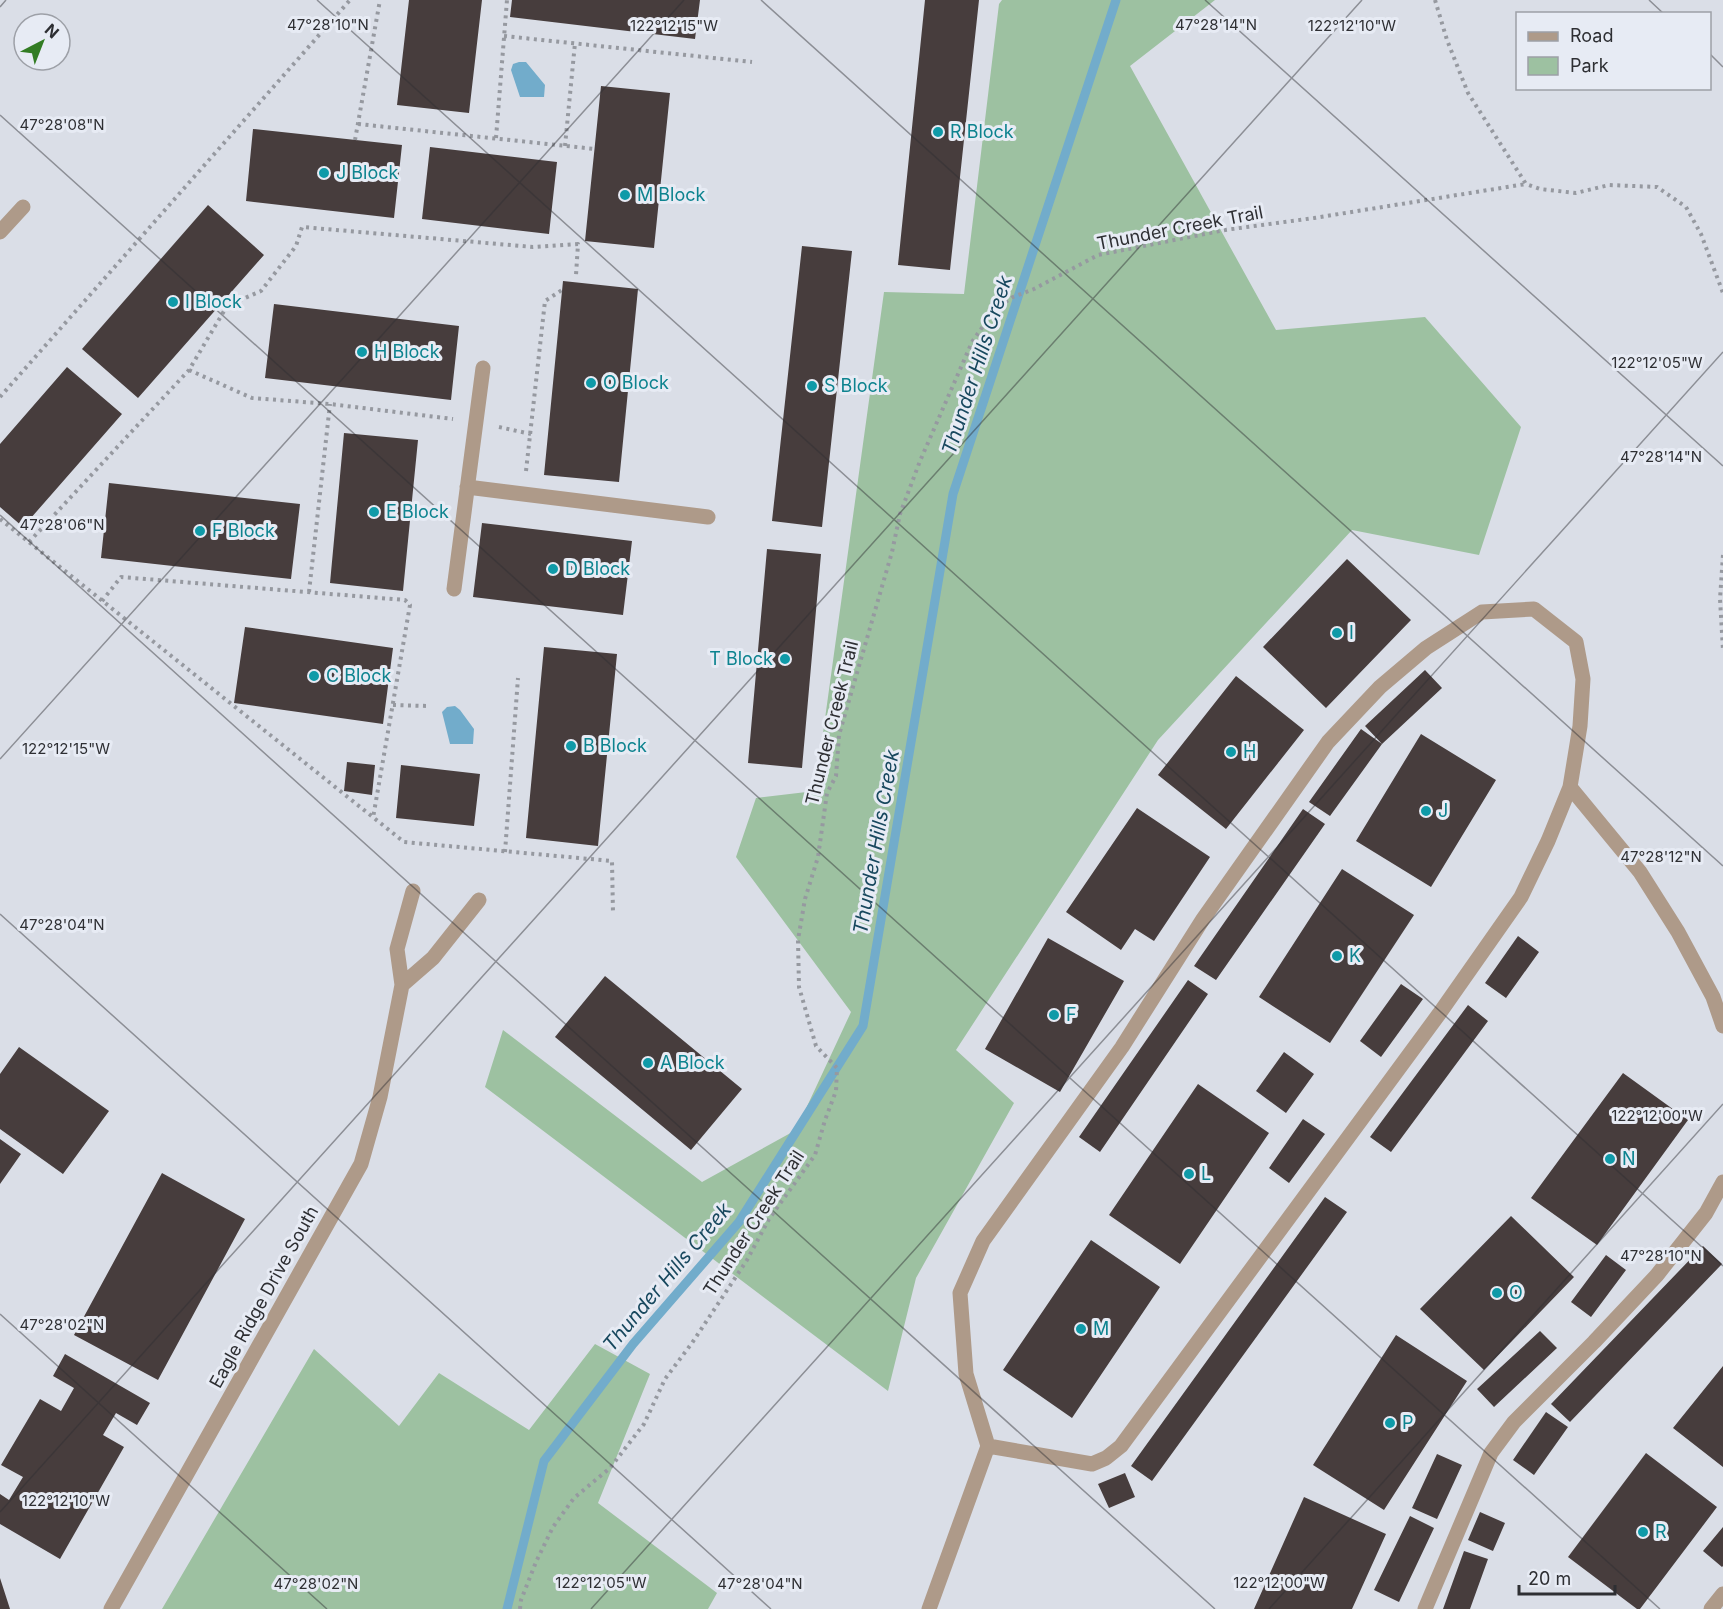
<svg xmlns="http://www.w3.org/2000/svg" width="1723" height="1609" font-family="Inter,sans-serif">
  <rect width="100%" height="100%" fill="#dadee7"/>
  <!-- green -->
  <path fill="#9dc1a1" d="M1002 0H1215L1130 66 1276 330 1425 317 1521 427 1479 555 1352 530 1158 740 956 1050 1014 1103 916 1278 888 1391 485 1087 503 1030 702 1182 796 1130 851 1012 736 857 756 798 815 791 884 292 964 294 999 4Z
    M595 1344 650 1374 598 1503 717 1593 708 1609H162L314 1349 399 1426 439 1373 529 1430Z"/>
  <!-- water -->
  <path fill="#72accb" d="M519 62H526L545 85 544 97H520L511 70 513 64Z
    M455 706 460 710 474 729 473 744H450L442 712 447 707Z"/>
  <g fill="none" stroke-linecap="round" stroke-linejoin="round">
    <!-- stream -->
    <path stroke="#72accb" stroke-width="9" d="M507 1609 544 1461 633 1344 739 1222 863 1026 953 494 1116 0"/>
  </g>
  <!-- building -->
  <path fill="#473d3d" d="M409 0H482L469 113 397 105Z
    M512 0H700L695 39 510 17Z
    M925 0H979L950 270 898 265Z
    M601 86 670 93 654 248 585 241Z
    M253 129 402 145 394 218 246 201Z
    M430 147 557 162 549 234 422 219Z
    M208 205 264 255 138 398 82 349Z
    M802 246 852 251 822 527 772 521Z
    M563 281 638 289 619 482 544 475Z
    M274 304 459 326 451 400 265 378Z
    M67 367 122 414 23 527 0 507V444Z
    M344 433 418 440 403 591 330 583Z
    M109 483 300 504 291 579 101 558Z
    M482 523 632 541 623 615 473 597Z
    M767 549 821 554 802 768 748 763Z
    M1347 559 1411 620 1326 708 1263 647Z
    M245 627 393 648 383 724 234 703Z
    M544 647 617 654 598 846 526 838Z
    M1425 670 1442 688 1382 744 1330 816 1309 802 1361 729 1382 744 1365 726Z
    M1236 676 1304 730 1226 829 1158 775Z
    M1421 734 1496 780 1431 887 1356 841Z
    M347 762 375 765 372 795 344 791Z
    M401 765 480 774 474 826 396 818Z
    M1137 808 1210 857 1154 941 1135 929 1121 950 1066 912Z
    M1303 809 1325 824 1216 980 1194 966Z
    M1342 869 1414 915 1330 1043 1259 997Z
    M1518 936 1539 952 1506 998 1485 983Z
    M1048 938 1124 981 1060 1092 985 1049Z
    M605 976 742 1089 691 1150 555 1037Z
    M1188 980 1208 994 1100 1152 1079 1137Z
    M1401 984 1423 999 1381 1057 1360 1041Z
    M1468 1005 1488 1021 1391 1152 1370 1137Z
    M19 1047 109 1111 63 1174 0 1129V1074Z
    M1284 1052 1314 1074 1286 1113 1256 1091Z
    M1623 1073 1688 1120 1597 1245 1531 1198Z
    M1198 1084 1269 1133 1180 1264 1109 1215Z
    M1303 1119 1325 1134 1289 1183 1269 1168Z
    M0 1139 21 1154 0 1184Z
    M162 1173 245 1219 158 1380 74 1335Z
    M1325 1197 1347 1212 1152 1481 1131 1466Z
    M1511 1216 1574 1277 1484 1370 1420 1309Z
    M1091 1240 1160 1287 1072 1418 1003 1370Z
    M1703 1246 1722 1264 1570 1422 1551 1404Z
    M1606 1255 1626 1270 1591 1317 1571 1302Z
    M1540 1331 1557 1348 1494 1407 1477 1389Z
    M1396 1335 1467 1381 1384 1510 1313 1465Z
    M65 1354 150 1403 137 1425 116 1413 103 1435 124 1447 60 1559 0 1524V1494L9 1500 23 1477 1 1465 40 1399 61 1411 74 1388 53 1376Z
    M1723 1366V1467L1673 1428Z
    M1546 1412 1568 1427 1534 1475 1513 1460Z
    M1646 1453 1717 1507 1640 1609H1637L1568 1557Z
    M1437 1454 1462 1465 1437 1519 1412 1508Z
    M1125 1473 1135 1497 1109 1508 1098 1484Z
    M1304 1497 1386 1534 1352 1609H1254Z
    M1480 1512 1505 1523 1493 1551 1468 1540Z
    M1410 1516 1434 1528 1399 1602 1374 1590Z
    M1723 1527V1566L1722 1567 1703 1551Z
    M1464 1551 1488 1559 1470 1609H1443Z
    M0 1578 10 1609H0Z"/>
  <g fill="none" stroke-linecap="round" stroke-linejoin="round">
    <!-- path -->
    <path stroke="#9699a0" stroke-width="4" stroke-dasharray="3 4.5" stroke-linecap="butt" d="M1435 0 1447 40 1468 93 1526 184 1540 189 1576 193 1609 185 1657 187 1686 207 1701 234 1723 293
      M504 36 752 62
      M358 124 595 149
      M496 138 507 0
      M355 140 380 0
      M565 146 575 43
      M189 370 252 398 330 404 453 419
      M0 397 350 0
      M499 427 531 434
      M526 471 545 301 562 290
      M0 519 404 842 612 861 613 913
      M29 542 189 370 227 306 261 291 296 246 302 227 533 247 578 244 576 275
      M1723 555 1720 599 1723 650
      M309 592 330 404
      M102 601 121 577 405 600 410 605 373 818
      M393 705 428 706
      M505 852 518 678
      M520 1609 521 1600 536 1562 553 1527 574 1498 610 1468 644 1424 665 1379 692 1343 747 1260 769 1219 815 1155 825 1120 836 1091 837 1068 816 1046 799 987 798 940 805 899 818 857 827 793 836 776 839 735 892 552 900 514 920 461 972 342 995 309 1013 297 1034 289 1098 255 1225 230 1314 218 1526 184"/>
    <!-- minor -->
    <path stroke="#ae9a89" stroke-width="15" d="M0 232 23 207
      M467 487 708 517
      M454 589 483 368
      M1570 787 1640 872 1678 932 1713 997 1723 1026
      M413 891 397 949 402 985 433 958 479 900
      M111 1609 361 1164 380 1097 402 985
      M929 1609 988 1446 966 1374 960 1293 983 1241 1122 1047 1203 919 1328 742 1380 687 1426 648 1482 612 1534 609 1576 642 1583 679 1580 726 1570 787 1548 841 1521 897 1439 1014 1121 1446 1106 1458 1092 1464 988 1446
      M1425 1609 1491 1453 1514 1422 1594 1342 1657 1275 1706 1213 1723 1182
      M1711 1609 1723 1594"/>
  </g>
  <!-- ticks -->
  <path fill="none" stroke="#2e2f33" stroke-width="1.5" stroke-opacity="0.45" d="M317 0 1723 1266M761 0 1723 866M1205 0 1723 466M1649 0 1664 14M0 7 6 0M1710 54 1723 67M0 115 1660 1609M0 515 1215 1609M0 759 684 0M0 914 771 1609M0 1314 327 1609M0 1512 1362 0M591 1609 1723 352M1269 1609 1723 1104"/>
  <!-- markers -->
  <g fill="#0f9aa8" stroke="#e7ebf4" stroke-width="2">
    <circle cx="938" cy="132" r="6"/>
    <circle cx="324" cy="173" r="6"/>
    <circle cx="625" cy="195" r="6"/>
    <circle cx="173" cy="302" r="6"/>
    <circle cx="362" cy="352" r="6"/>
    <circle cx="591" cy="383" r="6"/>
    <circle cx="812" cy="386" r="6"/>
    <circle cx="374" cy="512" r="6"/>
    <circle cx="200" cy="531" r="6"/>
    <circle cx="553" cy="569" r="6"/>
    <circle cx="1337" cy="633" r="6"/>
    <circle cx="785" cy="659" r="6"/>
    <circle cx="314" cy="676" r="6"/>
    <circle cx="571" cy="746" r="6"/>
    <circle cx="1231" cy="752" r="6"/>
    <circle cx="1426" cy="811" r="6"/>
    <circle cx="1337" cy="956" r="6"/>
    <circle cx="1054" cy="1015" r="6"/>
    <circle cx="648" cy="1063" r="6"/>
    <circle cx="1610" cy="1159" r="6"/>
    <circle cx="1189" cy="1174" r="6"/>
    <circle cx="1497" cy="1293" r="6"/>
    <circle cx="1081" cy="1329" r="6"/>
    <circle cx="1390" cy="1423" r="6"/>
    <circle cx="1643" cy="1532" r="6"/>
  </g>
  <g text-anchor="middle" stroke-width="6" stroke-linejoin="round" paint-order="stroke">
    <!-- culture labels -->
    <g font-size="18" fill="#0d838f" stroke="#e7ebf4" text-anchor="start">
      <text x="950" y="138">R Block</text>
      <text x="336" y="179">J Block</text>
      <text x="637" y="201">M Block</text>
      <text x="185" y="308">I Block</text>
      <text x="374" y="358">H Block</text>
      <text x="603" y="389">O Block</text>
      <text x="824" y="392">S Block</text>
      <text x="386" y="518">E Block</text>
      <text x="212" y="537">F Block</text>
      <text x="565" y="575">D Block</text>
      <text x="1349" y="639">I</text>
      <text x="773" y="665" text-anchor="end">T Block</text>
      <text x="326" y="682">C Block</text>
      <text x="583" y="752">B Block</text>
      <text x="1243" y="758">H</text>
      <text x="1438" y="817">J</text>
      <text x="1349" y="962">K</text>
      <text x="1066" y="1021">F</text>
      <text x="660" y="1069">A Block</text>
      <text x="1622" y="1165">N</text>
      <text x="1201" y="1180">L</text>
      <text x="1509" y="1299">O</text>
      <text x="1093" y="1335">M</text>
      <text x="1402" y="1429">P</text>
      <text x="1655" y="1538">R</text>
    </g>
    <!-- street labels -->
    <g font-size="18" fill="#2e2f33" stroke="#e7ebf4">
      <text transform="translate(1180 228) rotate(-11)" y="6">Thunder Creek Trail</text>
      <text transform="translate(832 723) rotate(-76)" y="6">Thunder Creek Trail</text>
      <text transform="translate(754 1223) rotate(-57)" y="6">Thunder Creek Trail</text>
      <text transform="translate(264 1297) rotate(-61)" y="6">Eagle Ridge Drive South</text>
    </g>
    <!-- water labels -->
    <g font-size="20" font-style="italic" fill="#18485e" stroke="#e7ebf4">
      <text transform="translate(977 365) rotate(-72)" y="7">Thunder Hills Creek</text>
      <text transform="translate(876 842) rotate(-80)" y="7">Thunder Hills Creek</text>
      <text transform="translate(667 1277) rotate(-50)" y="7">Thunder Hills Creek</text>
    </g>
  </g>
  <g font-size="15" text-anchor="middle" fill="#2e2f33" stroke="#e7ebf4" stroke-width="6" stroke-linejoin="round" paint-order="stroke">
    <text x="328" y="30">47°28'10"N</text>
    <text x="1216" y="30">47°28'14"N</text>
    <text x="674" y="31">122°12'15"W</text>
    <text x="1352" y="31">122°12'10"W</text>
    <text x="62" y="130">47°28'08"N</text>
    <text x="1657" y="368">122°12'05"W</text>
    <text x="1661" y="462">47°28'14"N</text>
    <text x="62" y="530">47°28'06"N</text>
    <text x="66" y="754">122°12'15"W</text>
    <text x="1661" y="862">47°28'12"N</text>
    <text x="62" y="930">47°28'04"N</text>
    <text x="1657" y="1121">122°12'00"W</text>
    <text x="1661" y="1261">47°28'10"N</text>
    <text x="62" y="1330">47°28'02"N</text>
    <text x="66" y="1506">122°12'10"W</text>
    <text x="601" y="1588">122°12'05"W</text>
    <text x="1279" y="1588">122°12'00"W</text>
    <text x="316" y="1589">47°28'02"N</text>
    <text x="760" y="1589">47°28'04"N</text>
  </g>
  <!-- legend -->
  <rect x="1516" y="12" width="195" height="78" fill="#e7ebf4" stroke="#9da0a7" stroke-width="1.5"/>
  <rect x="1528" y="32" width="30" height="9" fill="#ae9a89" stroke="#9da0a7" stroke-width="1.5"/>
  <text x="1570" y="42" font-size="18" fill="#2e2f33">Road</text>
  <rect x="1528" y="57" width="30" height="18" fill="#9dc1a1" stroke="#9da0a7" stroke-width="1.5"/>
  <text x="1570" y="72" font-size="18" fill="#2e2f33">Park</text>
  <!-- north arrow -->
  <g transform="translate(42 42) rotate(42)"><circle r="28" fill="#e7ebf4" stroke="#9da0a7" stroke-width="1.5"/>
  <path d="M0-4.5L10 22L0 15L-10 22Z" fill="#327c23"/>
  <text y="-9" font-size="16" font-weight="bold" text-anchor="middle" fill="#2e2f33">N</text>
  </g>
  <!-- scale -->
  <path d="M1519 1585v9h96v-9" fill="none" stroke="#2e2f33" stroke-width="3"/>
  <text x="1528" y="1585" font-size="18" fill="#2e2f33" stroke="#e7ebf4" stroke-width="4.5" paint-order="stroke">20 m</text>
</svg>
